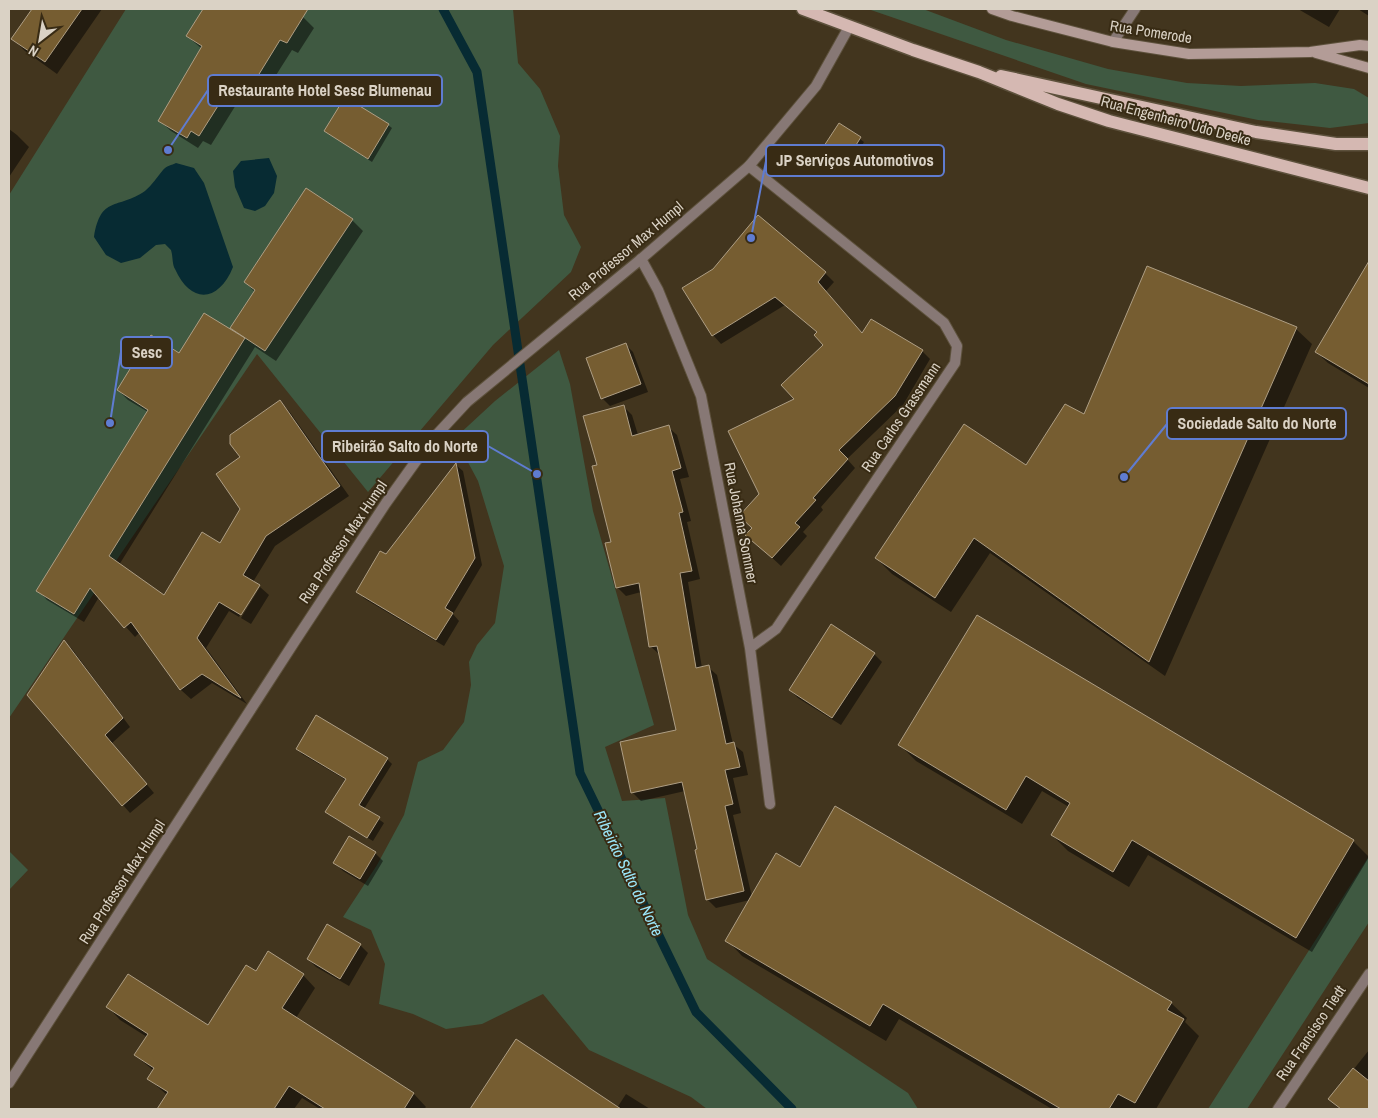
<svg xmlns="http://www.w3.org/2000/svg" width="1378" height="1118" font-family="'Archivo Narrow',sans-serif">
  <rect width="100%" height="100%" fill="#42351e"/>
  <!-- green -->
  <path fill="#3f5941" d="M126 9H513L518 63 540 89 560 136 558 166 564 215 581 247 571 272 493 345 368 492 257 354 9 718V195Z
    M868 9H923L1006 40 1108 69 1187 83 1241 86 1315 83 1354 89 1369 98V123L1330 128 1258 120 1086 84Z
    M559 350 570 384 593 511 654 725 605 747 622 801 665 798 688 915 707 959 908 1093 918 1109H707L691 1097 589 1050 543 994 482 1024 446 1029 413 1014 379 1004 385 964 371 930 343 917 377 865 404 815 418 762 443 750 464 722 471 685 469 662 477 645 495 623 504 566 478 481 455 438 495 401Z
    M9 851 28 870 9 890Z
    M1369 856V922L1247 1109H1208Z"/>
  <!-- water -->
  <path fill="#072b33" d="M269 158 277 176 274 193 265 206 255 211 244 208 235 187 233 171 241 161Z
    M176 163 194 168 204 183 233 267C219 302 191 305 175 269 172 264 173 256 171 250L165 244 156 245 140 258 121 263 106 255 94 237C101 195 117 210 145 191 152 185 157 177 163 170 166 166 172 165 176 163Z"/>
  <!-- shadow -->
  <path fill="#0007" d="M34 9H102L57 74 25 51 13 39Z
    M204 9H290L303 17 314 28 298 53 292 50 259 102 244 92 211 145 203 141 198 148 171 131 160 121 202 49 187 36Z
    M1298 9H1340L1329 27Z
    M1358 9H1369V16Z
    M839 124 864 142 849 166 823 149Z
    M388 125 392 128 372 162 325 131Z
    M9 129 17 135 29 147 9 177Z
    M352 220 363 231 276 361 255 347 119 565 165 596 221 545 242 509 241 457 280 402 289 411 349 496 275 546 253 582 260 587H257L239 617 229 611 206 648 247 704 212 683 191 699 181 690 140 632 135 637 99 597 84 622 47 600 38 590 148 412 128 400 118 390 179 355 238 334 232 328 255 292 245 282Z
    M825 273 834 282 826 291 863 334 922 351 930 359 903 405 847 459 855 468 821 507 823 510 803 532 807 536 781 566 756 543 753 528 760 494 796 399 825 345 818 333 785 305 721 344 713 335 684 289Z
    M1361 277 1369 282V388L1328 363 1316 352Z
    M1296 329 1312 344 1165 676 990 553 951 612 892 574 876 558 1026 467 1085 416Z
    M625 344 633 352 648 392 610 406 602 398Z
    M623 406 632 415 638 435 668 427 677 435 689 477 680 479 691 521 687 522 700 579 688 582 702 668 708 667 717 675 733 744 743 752 748 775 733 778 741 813 733 815 752 897 800 868 1171 1003 1187 1018 1185 1022 1199 1036 1156 1109H1052L899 1019 886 1041 742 956 727 940 750 900 716 908 707 899 699 850 685 791 641 801 632 792 678 731 660 655 650 646 641 592 626 596 617 587 612 543 599 466Z
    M456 465 463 471 482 565 453 614 459 621 444 646 365 599 358 592Z
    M260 587 269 595 251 624 241 618Z
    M64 642 72 649 130 727 112 743 154 793 130 813 123 805Z
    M874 654 882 662 841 725 798 698 790 690Z
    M900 745 1353 841 1369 857 1312 952 1148 855 1129 887 1068 851 1052 835 1069 807 1042 791 1022 824 916 761Z
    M297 749 387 759 392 764 364 809 384 823 373 841 332 817 327 812 346 780 302 754Z
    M375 853 383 861 368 886 343 871 335 863Z
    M360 945 368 953 349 986 316 967 308 959Z
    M256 973 303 975 315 988 296 1018 414 1094 426 1107 424 1109H320L302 1098 294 1109H165L161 1105 167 1095 149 1079 154 1071 135 1055 147 1037 120 1020 108 1007 208 1027Z
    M517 1041 617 1108 626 1094 650 1109H471Z
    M1369 1050V1109H1341L1330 1099Z"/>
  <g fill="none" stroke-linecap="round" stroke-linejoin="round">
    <!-- stream -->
    <path stroke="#072b33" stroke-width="9" d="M443 9 477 72 580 773 696 1012 792 1109"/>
  </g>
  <!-- building -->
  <path fill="#765d31" stroke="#ae9e84" d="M32 9H82L45 62 11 39Z
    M203 9H308L287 43 280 40 248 92 233 82 199 136 191 131 187 138 158 121 202 46 186 36Z
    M345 97 389 124 368 159 324 131Z
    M839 123 861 137 845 163 822 149Z
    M306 188 353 219 265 351 230 328 255 290 244 282Z
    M758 215 826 272 818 282 862 333 871 319 923 350 895 396 839 450 848 459 813 498 816 500 795 523 800 527 772 558 745 535 752 528 739 516 759 494 728 431 794 399 781 385 823 345 814 335 817 332 775 297 712 336 682 288 713 269Z
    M1369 261V384L1315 352Z
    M1147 266 1297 327 1149 662 974 538 935 598 875 558 964 424 1026 465 1065 404 1084 414Z
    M204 313 245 338 109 556 164 595 202 532 220 543 240 509 216 474 240 457 230 444V435L280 400 340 486 266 536 243 575 260 585 241 615 219 602 197 638 241 698 202 674 180 690 131 622 124 628 90 588 74 614 36 591 148 410 117 390 151 335 179 353Z
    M626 343 641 384 601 399 586 358Z
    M624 405 632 436 669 425 681 468 672 471 683 512 679 513 692 571 680 573 696 668 709 665 726 744 734 742 740 767 725 770 733 804 725 806 744 891 706 900 695 850 697 849 682 782 631 793 620 742 676 730 657 646 649 647 639 583 616 588 605 543 611 542 592 466 597 465 583 416Z
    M456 463 475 558 445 608 453 613 436 640 356 592 380 551 386 554Z
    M977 615 1354 840 1296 938 1132 840 1113 872 1051 835 1070 803 1026 776 1006 810 898 745Z
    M831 624 875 653 832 718 789 690Z
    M64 640 123 718 105 735 147 784 122 806 27 695Z
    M316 715 388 758 359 805 380 817 367 838 325 812 346 779 296 749Z
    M835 806 1172 1002 1167 1010 1184 1019 1135 1103 1118 1094 1109 1109H1061L883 1004 870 1026 725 941 776 853 800 867Z
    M349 836 376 852 360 879 333 863Z
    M327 924 361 944 340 979 307 959Z
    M268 951 304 974 282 1008 414 1093 404 1109H325L289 1086 274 1109H157L168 1092 147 1079 154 1068 134 1055 148 1034 106 1007 128 974 208 1025 246 965 256 971Z
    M516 1039 621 1109H470Z
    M1353 1068 1369 1081V1109H1341L1328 1099Z"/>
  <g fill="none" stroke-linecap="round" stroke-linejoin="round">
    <defs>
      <path id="minor" d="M1113 42 1135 9
        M749 166 944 323 957 346 955 363 776 629 750 648
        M641 259 658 290 701 396 750 648 770 804
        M1278 1109 1369 974"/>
      <path id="tertiary" d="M9 1083 295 641 386 503 429 443 467 402 641 259 749 166 816 86 849 27"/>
      <path id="secondary" d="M992 9 1012 16 1113 42 1189 54 1310 52 1360 45 1369 46
        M1316 53 1369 68"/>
      <path id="primary" d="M803 9 913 50 979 72 1058 104 1109 121 1369 188
        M1001 76 1256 132 1336 144H1369"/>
    </defs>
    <!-- minor casing -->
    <use href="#minor" stroke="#5d513c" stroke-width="12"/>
    <!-- tertiary casing -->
    <use href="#tertiary" stroke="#5d513c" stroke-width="12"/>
    <!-- secondary casing -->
    <use href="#secondary" stroke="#5d513c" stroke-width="12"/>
    <!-- primary casing -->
    <use href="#primary" stroke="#5d513c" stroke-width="15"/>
    <!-- minor -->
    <use href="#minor" stroke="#877875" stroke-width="10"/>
    <!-- tertiary -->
    <use href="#tertiary" stroke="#877875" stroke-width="10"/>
    <!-- secondary -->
    <use href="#secondary" stroke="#b39c97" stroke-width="10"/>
    <!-- primary -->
    <use href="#primary" stroke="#d5b8b2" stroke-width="12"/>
  </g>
  <g text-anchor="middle" stroke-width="4" stroke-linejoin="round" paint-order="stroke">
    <!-- street labels -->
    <g font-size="15" fill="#dad2c5" stroke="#382b14">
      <text transform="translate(1151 32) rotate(9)" y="5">Rua Pomerode</text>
      <text transform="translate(1176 121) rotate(15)" y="5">Rua Engenheiro Udo Deeke</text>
      <text transform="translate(626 251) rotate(-40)" y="5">Rua Professor Max Humpl</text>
      <text transform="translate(901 417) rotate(-56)" y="5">Rua Carlos Grassmann</text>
      <text transform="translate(741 523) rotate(79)" y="5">Rua Johanna Sommer</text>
      <text transform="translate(343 542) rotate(-56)" y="5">Rua Professor Max Humpl</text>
      <text transform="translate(122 882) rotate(-57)" y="5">Rua Professor Max Humpl</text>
      <text transform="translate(1311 1033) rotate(-56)" y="5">Rua Francisco Tiedt</text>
    </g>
    <!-- water labels -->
    <g font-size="16" font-style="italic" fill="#9be7fa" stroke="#382b14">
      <text transform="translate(629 873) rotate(64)" y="6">Ribeirão Salto do Norte</text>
    </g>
  </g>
  <!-- callouts -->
  <path fill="none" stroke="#5f7cd1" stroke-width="2" d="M168 150L208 90M751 238L766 161M110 423L121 352M1124 477L1167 424M537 474L488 446"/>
  <g fill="#5f7cd1" stroke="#382b14" stroke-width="2">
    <circle cx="168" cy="150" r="5"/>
    <circle cx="751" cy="238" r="5"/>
    <circle cx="110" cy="423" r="5"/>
    <circle cx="1124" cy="477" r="5"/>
    <circle cx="537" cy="474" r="5"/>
  </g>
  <g fill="#382b14" stroke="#5f7cd1" stroke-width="2">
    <rect x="208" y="75" width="234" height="31" rx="5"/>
    <rect x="766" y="145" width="178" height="31" rx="5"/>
    <rect x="121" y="337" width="51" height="31" rx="5"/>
    <rect x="1167" y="408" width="179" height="31" rx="5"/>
    <rect x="322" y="431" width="166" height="31" rx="5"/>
  </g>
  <g font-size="16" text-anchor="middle" font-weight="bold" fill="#dad2c5">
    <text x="325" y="96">Restaurante Hotel Sesc Blumenau</text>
    <text x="855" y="166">JP Serviços Automotivos</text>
    <text x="147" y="358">Sesc</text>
    <text x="1257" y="429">Sociedade Salto do Norte</text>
    <text x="405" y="452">Ribeirão Salto do Norte</text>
  </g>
  <!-- border -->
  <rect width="1378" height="1118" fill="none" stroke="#dad2c5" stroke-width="20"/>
  <!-- north arrow -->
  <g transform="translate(40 40) rotate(211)" stroke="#382b14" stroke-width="4" paint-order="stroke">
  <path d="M0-4L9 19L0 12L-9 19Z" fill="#dad2c5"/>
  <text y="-8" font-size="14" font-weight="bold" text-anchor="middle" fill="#dad2c5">N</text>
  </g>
</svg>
